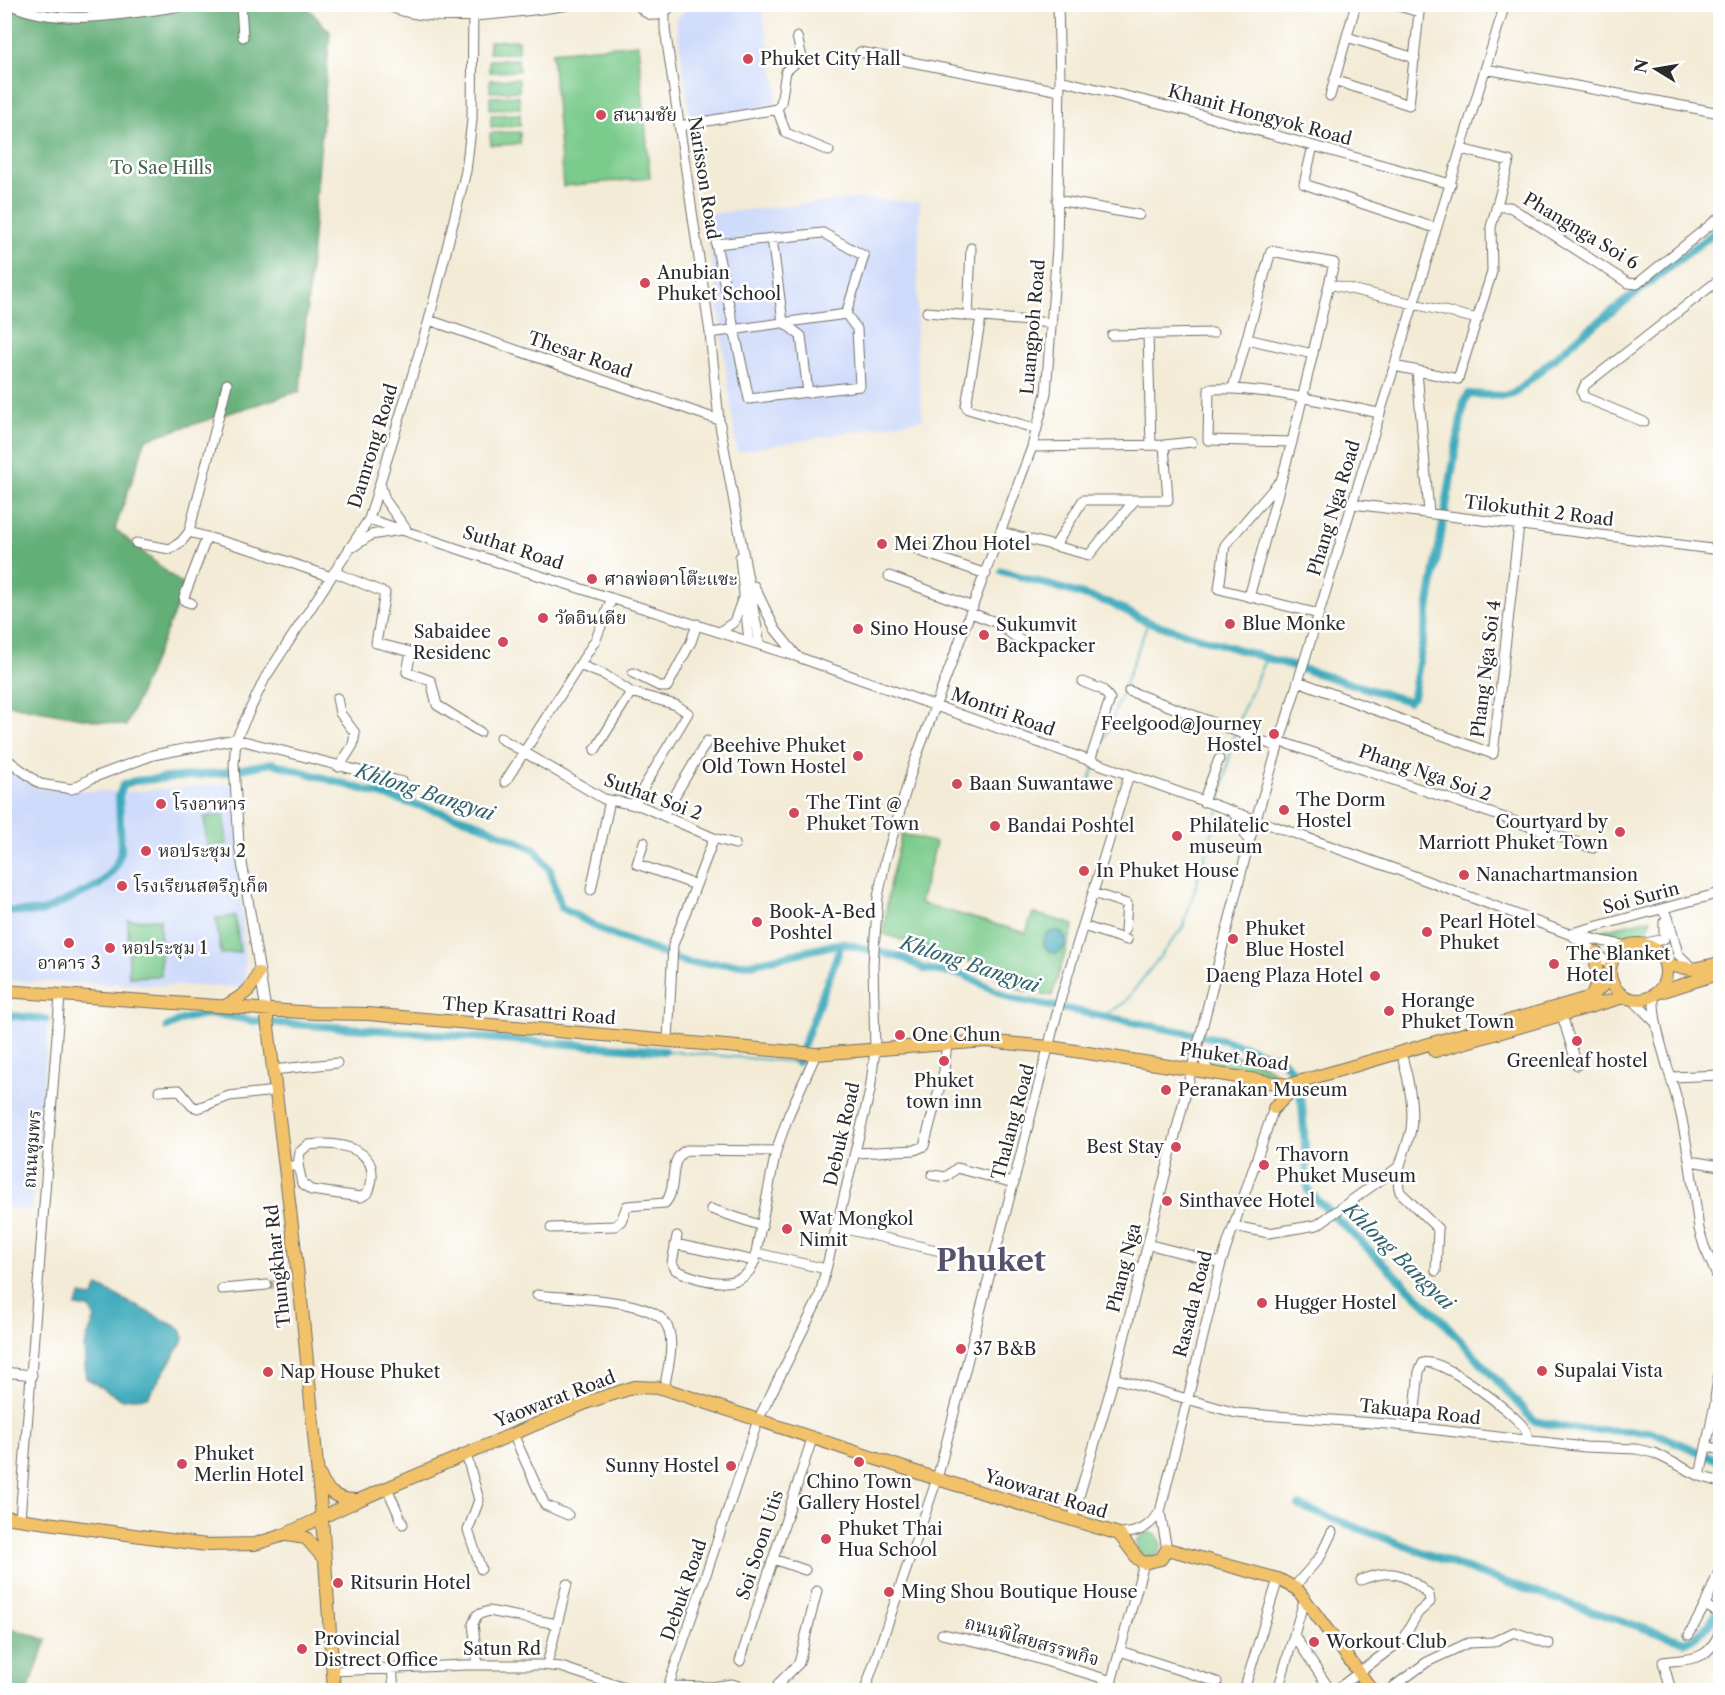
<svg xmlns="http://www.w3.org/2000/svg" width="1725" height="1695" font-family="'Libre Caslon Text','Noto Serif Thai',serif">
  <rect width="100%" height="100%" fill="#fff"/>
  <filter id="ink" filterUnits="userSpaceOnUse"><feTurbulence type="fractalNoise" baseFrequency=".0167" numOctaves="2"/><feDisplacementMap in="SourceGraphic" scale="12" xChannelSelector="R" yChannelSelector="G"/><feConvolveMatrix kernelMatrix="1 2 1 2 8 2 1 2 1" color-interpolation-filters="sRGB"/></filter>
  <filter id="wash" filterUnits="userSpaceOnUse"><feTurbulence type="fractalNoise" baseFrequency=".008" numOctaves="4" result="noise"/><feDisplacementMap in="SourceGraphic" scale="24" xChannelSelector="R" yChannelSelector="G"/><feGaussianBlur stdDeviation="1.35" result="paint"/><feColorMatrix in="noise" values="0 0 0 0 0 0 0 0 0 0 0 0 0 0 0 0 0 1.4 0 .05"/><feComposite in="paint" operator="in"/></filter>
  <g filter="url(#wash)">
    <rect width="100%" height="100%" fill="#f3ebd6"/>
    <!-- built -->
    <path fill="#cedafa" d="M689 5H761L777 89 775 104 762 109 691 122 676 20Z
      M856 199 920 202 916 351 923 419 737 452 706 214Z
      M5 766 37 789 126 792 235 783 246 987 5 981Z
      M5 1019 49 1023 31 1211 5 1208Z"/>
    <!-- green -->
    <path fill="#7acb8c" stroke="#527b5c" stroke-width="1.5" d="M518 40V53H489V41Z
      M638 44 650 178 563 186 552 52Z
      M518 59 519 71 489 72V60Z
      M519 79V91L490 92V80Z
      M519 96 520 108 490 109V97Z
      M520 114V126L491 127V115Z
      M520 132V144L491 145 490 133Z
      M224 815 227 844 207 846 204 817Z
      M902 834 936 843 920 903 1026 933 1033 913 1074 925 1052 996 1020 990 965 959 930 952 915 944 883 934 890 882Z
      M235 916 240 952 221 954 216 918Z
      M160 919 161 976 129 977 128 920Z
      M1651 919 1647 931 1623 937 1604 935 1603 930Z
      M1217 1049 1266 1066 1288 1084 1215 1070 1207 1064 1208 1052Z
      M1137 1545a12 12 0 1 1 24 0a12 12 0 1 1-24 0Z"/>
    <!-- forest -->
    <path fill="#63af78" stroke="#476d52" stroke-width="1.5" d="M4 5H305L330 32 300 391 146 439 115 529 185 587 126 726 5 704Z
      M5 1626 47 1640 28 1690H5Z"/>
    <!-- water -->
    <path fill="#3daabc" stroke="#346a74" stroke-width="1.5" d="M1044 942a11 11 0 1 1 22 0a11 11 0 1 1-22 0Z
      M98 1286 181 1329 184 1339 148 1397 121 1399 86 1378 84 1346 95 1318 89 1308 76 1306 81 1295 93 1297Z"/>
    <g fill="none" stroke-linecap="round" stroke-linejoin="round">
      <!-- stream -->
      <path stroke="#3daabc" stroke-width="2" d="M1235 729 1267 655
        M1097 760 1148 622
        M1087 788 1095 766
        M1220 802 1234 735
        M1105 1015 1124 1003 1183 927 1219 811
        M664 1051 806 1063"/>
      <!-- canal -->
      <path stroke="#3daabc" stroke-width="8" d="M1002 571 1110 603 1148 622 1408 701 1413 697 1464 402 1469 394 1504 396 1516 392 1580 336 1720 228
        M4 911 42 912 99 885 108 876 116 866 121 851 119 796 123 785 134 781 220 773 272 763 472 821 535 849 550 870 561 907 608 933 688 963 751 964 842 943 904 958 924 969 964 975 1010 998 1224 1040 1279 1058 1293 1071 1302 1104 1308 1191 1442 1320 1534 1421 1572 1429 1652 1432 1720 1461
        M4 1015 46 1019
        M167 1027C196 1010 220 1013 252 1021L664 1051
        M797 1062 842 943
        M1299 1506 1478 1573 1685 1642C1702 1636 1712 1622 1720 1606"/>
    </g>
  </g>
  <g filter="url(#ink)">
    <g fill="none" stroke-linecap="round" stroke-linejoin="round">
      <!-- minor-tunnel -->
      <path stroke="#cbc5b4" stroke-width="9" stroke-dasharray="9 4.5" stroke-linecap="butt" d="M267 1285 287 1283"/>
      <defs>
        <path id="minor" d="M9 4C63 30 140 11 197 4
          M241 4 243 37
          M385 4C429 29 527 10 578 4
          M638 4C647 19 663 19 672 4
          M1392 4 1419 12
          M665 12V29L710 333 719 420 760 645
          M1347 37 1415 58
          M860 52 1060 91
          M1486 69 1720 113
          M1060 80 1187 111 1451 184
          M1334 80 1409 105 1420 4
          M1330 96 1356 4
          M777 109 786 133 829 151
          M679 126 777 109 781 103 786 71 802 57 797 37
          M1313 146 1304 184 1435 228
          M1057 200 1139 215
          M1497 207H1510L1628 283 1637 284 1720 217
          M823 233 864 256 846 314 857 329 860 386 749 399 716 244Z
          M772 238 783 322 801 336 808 393
          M1329 284 1478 319
          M927 312 1052 323
          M968 316 971 248
          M981 317 966 406 968 409 1037 429
          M429 320 719 420
          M710 333 846 314
          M1148 334 1151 445
          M1112 335 1213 333
          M1247 339 1313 354
          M1394 366 1458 379 1492 272 1491 227 1509 161 1461 149
          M1417 371 1429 513
          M1233 388 1271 251 1334 263 1292 442 1249 597
          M1644 422 1584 397 1582 392 1585 385 1720 279
          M1292 442 1208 440 1209 389C1266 387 1323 402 1379 413
          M1032 447 1164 445 1192 442
          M1281 480 1225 545 1219 589 1319 614
          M380 483 385 500 406 529
          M1134 501 1089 555 1055 546 1083 500H1168L1164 445
          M1353 504 1720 550
          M369 519 512 567 798 657 1406 873 1569 934 1626 946
          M189 532 260 552 331 577
          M1001 532 1055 546
          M136 543 170 549 181 542 189 532 227 384
          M353 547 371 535 401 530
          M919 551 986 574
          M740 557 749 641
          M334 572 385 593 376 643 411 652 407 672 431 681 437 705 480 732
          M889 576 973 607
          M754 586 775 629 796 655
          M191 603 185 601 184 597 207 537
          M971 613 995 622 1024 643
          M721 631 734 622 742 600
          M579 665 605 675 631 692 676 705 688 713 633 805
          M633 673 661 687H667L691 642 697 624
          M1298 681 1493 754 1519 525
          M1083 682 1103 690 1110 699 1090 761
          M1129 691 1278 747
          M337 698 340 713 355 733 353 745 339 767
          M500 738 604 799 641 806 714 838 673 945 668 1040
          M1279 741 1593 848
          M595 750 631 692
          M4 757 40 784 72 789 92 778 153 755 236 739 403 782
          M505 782 596 639 612 598
          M1203 802 1219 759
          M1234 813 1249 842
          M664 814 707 741
          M714 838 735 844
          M644 842 637 864 696 885
          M591 890 610 800
          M1093 893 1127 904 1125 930
          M1662 910 1668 917 1678 954 1693 969
          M1083 926 1127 940
          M1572 933 1720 893
          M1574 937 1596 952 1610 966
          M1642 944 1664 939V922
          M1654 995C1652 1029 1673 1079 1681 1115 1689 1153 1694 1191 1699 1229L1704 1246 1720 1283
          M1633 1000 1655 1022
          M266 1010 239 844 234 765 236 739 265 678 369 519 429 320 466 171 472 120 473 4
          M1562 1015 1577 1065
          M1196 1045 1209 1072
          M1403 1060C1409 1080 1414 1109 1411 1129 1407 1151 1393 1170 1400 1192L1438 1229 1436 1271
          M273 1070 337 1063
          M1672 1077 1720 1075
          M159 1091 179 1090 192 1106 198 1108 229 1096 276 1091
          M857 1153 915 1150 924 1146 944 1071 947 1043
          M1690 1161 1720 1166
          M285 1167 298 1165 302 1183 311 1190 361 1197 368 1193C386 1149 341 1141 308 1145L300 1152 298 1165
          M932 1175 946 1177 957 1168 1014 1183
          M711 1209 762 1226
          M1234 1226 1269 1233 1317 1225 1400 1166
          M837 1227 992 1263
          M551 1228 615 1226 621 1221 627 1206 665 1203C679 1188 666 1159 687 1150L776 1151
          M677 1236 672 1263 676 1270C699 1281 743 1294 754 1262L776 1151 789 1114 816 1054
          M675 1244 755 1261
          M1147 1244 1221 1263
          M757 1253 826 1269
          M222 1289 267 1285
          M537 1295C567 1299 658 1297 668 1328 675 1346 667 1371 664 1389
          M4 1372 32 1375
          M1114 1378 1236 1413 1387 1424 1585 1447 1636 1449 1654 1453 1700 1476 1720 1482
          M1715 1398 1720 1367
          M1413 1427 1419 1372 1423 1363C1441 1356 1513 1412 1524 1428 1526 1431 1528 1436 1529 1441
          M513 1434 545 1505 568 1515
          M1707 1446 1720 1450
          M466 1454 479 1500 468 1530 481 1569
          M1700 1476 1715 1404 1720 1392
          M387 1488 403 1524
          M20 1519 60 996
          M1072 1520 1114 1378 1249 842 1505 4
          M1119 1534C1139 1533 1148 1528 1160 1512
          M1167 1549 1160 1512 1171 1467 1221 1263 1274 1108
          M773 1559 805 1570
          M1294 1587 1320 1557 1332 1532
          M1705 1605 1720 1614
          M942 1634 989 1644 1112 1681
          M1294 1635 1330 1690
          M1689 1635 1705 1605 1720 1569
          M1120 1651 1217 1682 1215 1690
          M740 1661 812 1439
          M478 1665 473 1624 477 1615 489 1611 557 1624
          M547 1665 567 1584
          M392 1668 394 1690
          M333 1671 465 1665H542L561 1667 631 1690
          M668 1686 711 1687 732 1684 751 1690
          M667 1690 758 1420 819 1298 870 1091 875 1050 873 964 878 897 885 862 913 766 1032 447 1046 393 1057 248 1060 80 1058 4
          M776 1690 779 1683 799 1663 817 1591
          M865 1690 937 1479 1062 994 1129 775
          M1109 1690 1144 1563
          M1244 1690 1278 1579
          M1278 1690 1305 1597
          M1336 1690 1402 1640 1418 1613 1430 1602 1429 1595C1405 1573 1391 1568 1361 1580
          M1389 1690 1427 1662 1468 1643 1493 1642 1514 1632 1549 1644
          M1671 1690 1663 1662C1693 1658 1708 1662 1720 1631"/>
        <path id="major" d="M1610 972a28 28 0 1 1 56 0a28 28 0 1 1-56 0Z
          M1665 965 1693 969 1720 963
          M4 991 315 1013 368 1014 816 1054 986 1041 1050 1047 1288 1085 1591 997 1610 978
          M1593 993 1597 982 1596 952
          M1657 993 1720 973
          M225 1006C241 997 253 990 258 973
          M266 1010 302 1309 322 1518 334 1690
          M1435 1051 1624 997
          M1274 1108 1291 1091 1303 1088
          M320 1476C327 1494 339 1500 357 1500
          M4 1517 206 1545 255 1544 284 1535 359 1500 588 1402 635 1387 662 1388 937 1479 1119 1534 1138 1559 1144 1563 1161 1559 1167 1549 1278 1579 1297 1589 1372 1690
          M287 1535 306 1538 325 1560"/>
      </defs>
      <!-- minor casing -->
      <use href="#minor" stroke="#716e67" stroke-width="11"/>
      <!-- major casing -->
      <use href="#major" stroke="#716e67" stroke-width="14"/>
      <!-- minor -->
      <use href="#minor" stroke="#fff" stroke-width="9"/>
      <!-- major -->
      <use href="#major" stroke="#f2c26a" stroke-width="12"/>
    </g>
  </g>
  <!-- markers -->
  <g fill="#d1495b" stroke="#fff" stroke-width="2">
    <circle cx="748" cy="59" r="6"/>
    <circle cx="601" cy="115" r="6"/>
    <circle cx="645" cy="283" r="6"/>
    <circle cx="882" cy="544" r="6"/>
    <circle cx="592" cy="579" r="6"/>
    <circle cx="543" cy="618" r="6"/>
    <circle cx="1230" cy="624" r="6"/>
    <circle cx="858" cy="629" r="6"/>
    <circle cx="984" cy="635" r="6"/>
    <circle cx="503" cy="642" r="6"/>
    <circle cx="1274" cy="734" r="6"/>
    <circle cx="858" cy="756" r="6"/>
    <circle cx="957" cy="784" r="6"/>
    <circle cx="161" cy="804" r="6"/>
    <circle cx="1284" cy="810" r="6"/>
    <circle cx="794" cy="813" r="6"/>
    <circle cx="995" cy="826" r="6"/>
    <circle cx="1620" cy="832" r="6"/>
    <circle cx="1177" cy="836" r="6"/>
    <circle cx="146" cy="851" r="6"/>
    <circle cx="1084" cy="871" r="6"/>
    <circle cx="1464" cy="875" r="6"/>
    <circle cx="122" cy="886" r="6"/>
    <circle cx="757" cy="922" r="6"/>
    <circle cx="1427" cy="932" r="6"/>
    <circle cx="1233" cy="939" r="6"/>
    <circle cx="69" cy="943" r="6"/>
    <circle cx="110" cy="948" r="6"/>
    <circle cx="1554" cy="964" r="6"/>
    <circle cx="1375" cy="976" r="6"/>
    <circle cx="1389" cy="1011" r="6"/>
    <circle cx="900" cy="1035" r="6"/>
    <circle cx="1577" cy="1041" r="6"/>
    <circle cx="944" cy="1061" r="6"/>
    <circle cx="1166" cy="1090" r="6"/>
    <circle cx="1176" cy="1147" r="6"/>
    <circle cx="1264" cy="1165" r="6"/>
    <circle cx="1167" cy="1201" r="6"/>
    <circle cx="787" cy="1229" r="6"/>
    <circle cx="1262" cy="1303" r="6"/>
    <circle cx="961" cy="1349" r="6"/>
    <circle cx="1542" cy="1371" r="6"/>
    <circle cx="268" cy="1372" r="6"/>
    <circle cx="859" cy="1462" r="6"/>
    <circle cx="182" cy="1464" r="6"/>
    <circle cx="731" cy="1466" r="6"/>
    <circle cx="826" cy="1539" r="6"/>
    <circle cx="338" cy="1583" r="6"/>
    <circle cx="889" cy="1592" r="6"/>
    <circle cx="1314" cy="1642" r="6"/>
    <circle cx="302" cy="1649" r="6"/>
  </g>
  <g text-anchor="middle" stroke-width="5" stroke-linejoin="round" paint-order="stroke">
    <!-- poi labels -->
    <g font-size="18" fill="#2b2b2b" stroke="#fff" text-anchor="start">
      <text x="760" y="65">Phuket City Hall</text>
      <text x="613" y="121">สนามชัย</text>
      <text x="657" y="279">Anubian<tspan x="657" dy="21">Phuket School</tspan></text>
      <text x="894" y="550">Mei Zhou Hotel</text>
      <text x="604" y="585">ศาลพ่อตาโต๊ะแซะ</text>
      <text x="555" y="624">วัดอินเดีย</text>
      <text x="1242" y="630">Blue Monke</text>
      <text x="996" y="631">Sukumvit<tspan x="996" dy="21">Backpacker</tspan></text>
      <text x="870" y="635">Sino House</text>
      <text x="491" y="638" text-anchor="end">Sabaidee<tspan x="491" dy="21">Residenc</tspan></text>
      <text x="1262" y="730" text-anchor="end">Feelgood@Journey<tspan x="1262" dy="21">Hostel</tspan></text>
      <text x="846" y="752" text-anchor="end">Beehive Phuket<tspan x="846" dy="21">Old Town Hostel</tspan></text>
      <text x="969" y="790">Baan Suwantawe</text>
      <text x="1296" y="806">The Dorm<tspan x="1296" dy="21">Hostel</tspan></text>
      <text x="806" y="809">The Tint @<tspan x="806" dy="21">Phuket Town</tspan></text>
      <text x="173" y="810">โรงอาหาร</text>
      <text x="1608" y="828" text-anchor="end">Courtyard by<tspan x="1608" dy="21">Marriott Phuket Town</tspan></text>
      <text x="1007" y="832">Bandai Poshtel</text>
      <text x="1189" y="832">Philatelic<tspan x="1189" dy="21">museum</tspan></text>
      <text x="158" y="857">หอประชุม 2</text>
      <text x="1096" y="877">In Phuket House</text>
      <text x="1476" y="881">Nanachartmansion</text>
      <text x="134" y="892">โรงเรียนสตรีภูเก็ต</text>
      <text x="769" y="918">Book-A-Bed<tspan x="769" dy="21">Poshtel</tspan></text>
      <text x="1439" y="928">Pearl Hotel<tspan x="1439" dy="21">Phuket</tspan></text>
      <text x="1245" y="935">Phuket<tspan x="1245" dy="21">Blue Hostel</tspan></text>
      <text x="122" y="954">หอประชุม 1</text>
      <text x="1566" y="960">The Blanket<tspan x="1566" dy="21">Hotel</tspan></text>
      <text x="69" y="969" text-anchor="middle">อาคาร 3</text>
      <text x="1363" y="982" text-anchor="end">Daeng Plaza Hotel</text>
      <text x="1401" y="1007">Horange<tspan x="1401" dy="21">Phuket Town</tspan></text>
      <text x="912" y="1041">One Chun</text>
      <text x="1577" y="1067" text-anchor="middle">Greenleaf hostel</text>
      <text x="944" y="1087" text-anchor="middle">Phuket<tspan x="944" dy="21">town inn</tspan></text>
      <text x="1178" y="1096">Peranakan Museum</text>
      <text x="1164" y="1153" text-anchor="end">Best Stay</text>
      <text x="1276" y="1161">Thavorn<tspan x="1276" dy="21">Phuket Museum</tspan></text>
      <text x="1179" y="1207">Sinthavee Hotel</text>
      <text x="799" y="1225">Wat Mongkol<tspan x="799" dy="21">Nimit</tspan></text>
      <text x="1274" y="1309">Hugger Hostel</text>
      <text x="973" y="1355">37 B&amp;B</text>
      <text x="1554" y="1377">Supalai Vista</text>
      <text x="280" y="1378">Nap House Phuket</text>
      <text x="194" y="1460">Phuket<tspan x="194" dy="21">Merlin Hotel</tspan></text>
      <text x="719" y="1472" text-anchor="end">Sunny Hostel</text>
      <text x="859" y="1488" text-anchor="middle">Chino Town<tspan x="859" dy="21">Gallery Hostel</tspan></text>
      <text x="838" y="1535">Phuket Thai<tspan x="838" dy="21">Hua School</tspan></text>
      <text x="350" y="1589">Ritsurin Hotel</text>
      <text x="901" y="1598">Ming Shou Boutique House</text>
      <text x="314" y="1645">Provincial<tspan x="314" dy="21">Distrect Office</tspan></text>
      <text x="1326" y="1648">Workout Club</text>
    </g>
    <!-- street labels -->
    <g font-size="18" fill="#2b2b2b" stroke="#fff">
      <text transform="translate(1260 115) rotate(15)" y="6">Khanit Hongyok Road</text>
      <text transform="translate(704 178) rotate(81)" y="6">Narisson Road</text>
      <text transform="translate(1581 231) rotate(31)" y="6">Phangnga Soi 6</text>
      <text transform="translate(1033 327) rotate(-85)" y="6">Luangpoh Road</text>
      <text transform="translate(580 355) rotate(19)" y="6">Thesar Road</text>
      <text transform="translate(373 446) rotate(-73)" y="6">Damrong Road</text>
      <text transform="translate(1334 508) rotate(-73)" y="6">Phang Nga Road</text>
      <text transform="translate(1539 511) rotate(7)" y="6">Tilokuthit 2 Road</text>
      <text transform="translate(513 548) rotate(18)" y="6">Suthat Road</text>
      <text transform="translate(1486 669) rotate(-83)" y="6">Phang Nga Soi 4</text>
      <text transform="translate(1003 712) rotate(20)" y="6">Montri Road</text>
      <text transform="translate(1425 773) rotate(19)" y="6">Phang Nga Soi 2</text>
      <text transform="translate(653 797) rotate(20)" y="6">Suthat Soi 2</text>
      <text transform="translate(1641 898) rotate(-15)" y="6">Soi Surin</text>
      <text transform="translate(529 1011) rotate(5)" y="6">Thep Krasattri Road</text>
      <text transform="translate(1234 1057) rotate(8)" y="6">Phuket Road</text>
      <text transform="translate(1013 1122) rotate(-75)" y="6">Thalang Road</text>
      <text transform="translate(842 1134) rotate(-77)" y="6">Debuk Road</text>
      <text transform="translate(32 1149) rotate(-86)" y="6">ถนนชุมพร</text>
      <text transform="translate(278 1266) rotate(-96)" y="6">Thungkhar Rd</text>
      <text transform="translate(1124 1268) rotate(-76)" y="6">Phang Nga</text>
      <text transform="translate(1193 1304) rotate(-76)" y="6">Rasada Road</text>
      <text transform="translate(555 1399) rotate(-21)" y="6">Yaowarat Road</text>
      <text transform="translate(1420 1412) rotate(6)" y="6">Takuapa Road</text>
      <text transform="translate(1046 1494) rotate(17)" y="6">Yaowarat Road</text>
      <text transform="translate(760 1545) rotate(-72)" y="6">Soi Soon Utis</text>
      <text transform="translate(684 1590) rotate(-71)" y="6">Debuk Road</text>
      <text transform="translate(1032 1641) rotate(16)" y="6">ถนนพิไสยสรรพกิจ</text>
      <text x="502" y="1655">Satun Rd</text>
    </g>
    <!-- park labels -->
    <g font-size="18" fill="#47634d" stroke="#fff">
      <text x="161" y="174">To Sae Hills</text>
    </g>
    <!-- water labels -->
    <g font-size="20" font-style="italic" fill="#33646c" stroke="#fff">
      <text transform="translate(425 792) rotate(18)" y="7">Khlong Bangyai</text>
      <text transform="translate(970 964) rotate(18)" y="7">Khlong Bangyai</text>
      <text transform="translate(1399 1256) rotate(44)" y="7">Khlong Bangyai</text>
    </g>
    <!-- town labels -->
    <g font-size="30" font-weight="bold" fill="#56526c" stroke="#fff">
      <text x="991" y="1271">Phuket</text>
    </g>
  </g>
  <!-- margin -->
  <rect width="1725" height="1695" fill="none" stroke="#fff" stroke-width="24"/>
  <!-- north arrow -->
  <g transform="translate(1656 69) rotate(281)" stroke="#ffffff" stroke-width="4.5" paint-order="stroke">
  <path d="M0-4.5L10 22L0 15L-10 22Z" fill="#2b2b2b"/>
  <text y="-9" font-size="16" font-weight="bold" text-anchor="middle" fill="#2b2b2b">N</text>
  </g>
</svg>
